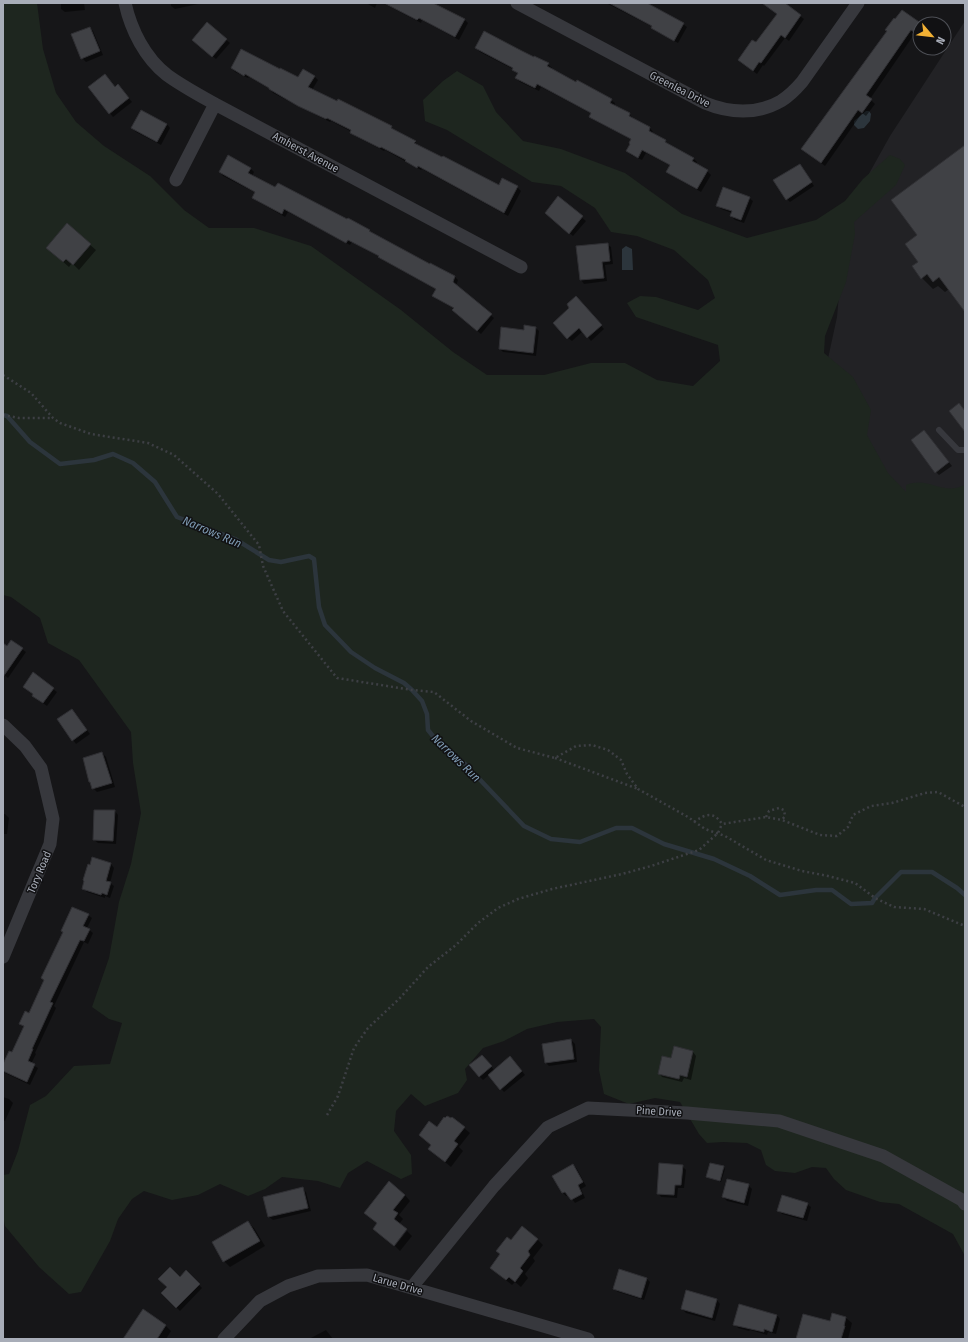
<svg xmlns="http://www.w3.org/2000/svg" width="968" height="1342" font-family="'Fira Sans Condensed',sans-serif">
  <rect width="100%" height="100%" fill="#161618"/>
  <!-- built -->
  <path fill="#222225" d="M965 21V568L819 400 837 317 846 215 890 136Z"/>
  <!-- green -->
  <path fill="#1e261f" d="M3 3H37L43 49 56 93 76 122 104 146 150 176 184 210 209 228H254L311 246 401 310 453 352 487 375H544L591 363H625L657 380 693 386 720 361 718 345 636 317 627 303 640 296 656 297 698 310 715 298 708 280 674 250 637 236 611 232 595 208 561 186 532 182 447 130 425 121 423 100 443 81 457 71 483 86 496 112 523 141 561 149 625 173 682 214 747 238 816 220 845 201 863 179 890 155 900 159 905 165 896 185 854 222 855 234 846 282 825 336 824 353 853 377 871 410 867 435 888 473 906 492V485C930 476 940 496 965 485V1256L953 1234 899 1204 880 1202 846 1190 834 1179 826 1168 812 1167 795 1173 775 1171 766 1165 761 1150 747 1143 723 1142 707 1143 699 1134 680 1102 655 1098 629 1104 604 1094 599 1070 601 1027 594 1019 557 1022 527 1029 504 1041 483 1048 465 1069 467 1080 458 1093 425 1106 411 1094 396 1111 394 1131 411 1155 412 1174 401 1179 367 1161 348 1173 340 1188 318 1181 282 1177 265 1189 248 1196 220 1184 198 1195 172 1200 144 1191 132 1199 118 1219 110 1241 81 1292 69 1294 39 1267 5 1226 3 1215V1175L9 1174 18 1151 30 1105 46 1096 74 1066 110 1064 122 1023 109 1019 92 1007 109 958 119 902 131 864 141 813 133 763 131 732 79 660 48 643 40 618 11 597 3 595Z"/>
  <!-- water -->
  <path fill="#2c353c" d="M866 111H869L871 114 870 121 864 128 858 129 854 125V121Z
    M626 246 632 249 633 270H622V249Z"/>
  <!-- shadow -->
  <path fill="#0007" d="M61 3H84L85 10 65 12 61 9Z
    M171 3H203L175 9 171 6Z
    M366 3H377L375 8Z
    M383 3H431L464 19 468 23 459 40 422 20 421 23Z
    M606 3H644L683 24 687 27 678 43 656 31 653 27Z
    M776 3H783L804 19 789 41 785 38 764 66 763 65 757 74 739 60 756 44 778 14Z
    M208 24 230 43 216 59 197 43Z
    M920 24V36L915 33 870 99 875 104 866 116 862 113 825 166 806 152 888 31Z
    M90 28 93 31 103 55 86 62 82 58Z
    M476 48 534 58 535 57 548 64 552 68 551 69 611 100 615 103 614 106 629 114 633 118 632 119 650 128 653 132 652 134 693 158 697 162 695 165 707 171 711 175 701 192 671 175 668 172 671 166 646 153 642 160 631 155 628 151 632 140 594 120 591 117 592 114 541 87 539 91 520 82 516 78 519 74 513 69 480 52Z
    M232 68 298 79 314 76 318 80 312 90 391 127 395 131 415 142 418 146 499 186 517 187 521 191 508 216 422 169 421 170 385 150 384 151 355 136 352 132 331 121 330 122 273 93 270 89 249 77 248 78 235 72Z
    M118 85 132 102 113 117 89 87 115 88Z
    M167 124 170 128 161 145 136 132 132 128Z
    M965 146V311L949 289 945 292 938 286 933 289 922 278 919 262V235Z
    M250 168 254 172 252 176 276 189 348 221V219L430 266 431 264 455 277 458 280 456 286 494 318 481 334 457 314 455 309 437 299 434 296 437 290 383 260 380 257 352 242 350 245 288 212 285 217 257 201 253 198 256 193 223 176 220 172Z
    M803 169 814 186 790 202 787 199Z
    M558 198 586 221 573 236 550 216Z
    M749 198 753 201 744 223 735 220 731 216 732 213 721 209 717 205Z
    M67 225 96 250 79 270 72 263 69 267 53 253Z
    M607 244 611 247 613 264 605 265 607 281 584 284 581 280 577 247Z
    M579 301 604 329 591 341 583 331 572 341 568 338Z
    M536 328 539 331 536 356 503 352 500 349 525 331Z
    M924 431 952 466 939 475 936 472Z
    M3 645 8 648 22 649 26 652 8 678 3 674Z
    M24 687 53 689 57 692 47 706 37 699 34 695Z
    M72 710 90 734 76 744 73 740Z
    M102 753 106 757 115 787 97 792 93 788Z
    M115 811 118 815 116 844 98 843 94 840Z
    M3 814H5L9 818 7 834H3Z
    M111 864 114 868 110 883 114 886 110 898 105 896V898L87 892 83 888 85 881Z
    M88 915 92 918 87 928 93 933 88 944 84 942 54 1006 56 1008 35 1053 36 1054 31 1064 38 1068 30 1085 5 1073 3 1071V1066L13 1053 24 1027 21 1024 30 1014 45 981 42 978Z
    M571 1040 575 1044 577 1062 549 1066 546 1063Z
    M693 1052 696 1056 691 1080 684 1078 682 1082 662 1077 659 1073 672 1059Z
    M485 1059 494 1070 514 1061 525 1075 504 1092 489 1075 483 1080 479 1076Z
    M3 1097 9 1099 13 1103 5 1121 3 1120Z
    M464 1128 470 1133 459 1147 463 1151 451 1167 429 1149 432 1146 426 1140 437 1129Z
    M573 1165 577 1169 586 1186 581 1189 585 1198 575 1203 569 1195 566 1196 563 1193 554 1176Z
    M682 1166 686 1170 684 1188H678L677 1198 661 1197 658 1193Z
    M723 1167 725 1169 721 1182 707 1177Z
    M748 1185 752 1189 748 1206 727 1201 723 1197Z
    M303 1189 306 1192 311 1211 273 1220 269 1217Z
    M405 1195 410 1201 399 1215 403 1219 399 1224 374 1229Z
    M807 1204 811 1207 807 1221 782 1214 779 1211Z
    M248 1222 254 1228 265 1246 230 1267 224 1261Z
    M407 1231 412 1236 400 1251 395 1246Z
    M537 1239 543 1245 533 1258 535 1261 525 1274 528 1278 521 1287 515 1282 512 1285 491 1268 511 1241Z
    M186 1272 202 1288 180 1311 162 1293Z
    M646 1278 650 1282 644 1300 618 1292 614 1289Z
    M687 1292 717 1300 720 1304 715 1321 686 1313 682 1309Z
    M143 1311 166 1326 171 1331 166 1339H125Z
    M833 1314 846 1318 852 1323 848 1339H797L830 1323Z
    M777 1315 780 1319 776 1334 768 1332 767 1335 750 1330 749 1331 738 1328 735 1324Z
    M326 1330 333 1339H309Z"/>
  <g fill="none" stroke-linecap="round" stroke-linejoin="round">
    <!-- stream -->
    <path stroke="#2c353c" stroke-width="4.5" d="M3 415 7 416 30 442 60 464 94 460 113 454 133 463 155 482 177 517 235 539 269 560 281 562 309 556 314 559 319 607 325 625 351 652 375 668 404 683 412 690 422 701 427 714 428 730 441 746 465 764 524 826 551 839 580 842 616 828H632L664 844 714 859 750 876 780 895 816 890H832L851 904 872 903 875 898 901 872H932L957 888 965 895"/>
  </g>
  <!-- building -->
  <path fill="#404145" stroke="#303034" d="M384 3H433L465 19 455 37 419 18 417 20Z
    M609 3H647L684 23 674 41 651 28 652 26Z
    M762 3H785L801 15 785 38 781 35 761 63 759 62 753 71 738 60 752 40 756 42 777 14Z
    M902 10 922 24H920V29L917 34 911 30 866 95 872 99 862 113 858 110 821 163 801 149 887 31 885 30 894 18 895 19Z
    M207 22 227 39 212 57 192 40Z
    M90 27 100 51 81 59 71 34Z
    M484 31 522 51 534 57V56L549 63 547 66 576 82 577 80 612 99 610 103 630 113 629 116 650 127 649 131 666 140 665 142 694 158 692 161 708 170 697 189 666 172 670 165 642 150 638 158 626 151 630 144 629 143 631 139 589 117 591 113 537 84 535 88 515 78 518 73 512 70 513 68 475 48Z
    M241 49 280 69V68L298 77 303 69 315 76 308 87 337 101 338 99 392 126 391 128 416 141 414 143 442 157 443 156 499 185 502 178 518 186 504 213 418 166 417 168 405 161 406 160 381 147 380 148 350 133 351 130 327 118 326 119 298 106 269 89V88L245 74 244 76 231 68Z
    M105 74 115 87 118 84 129 98 109 114 88 87Z
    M141 110 167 124 157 142 131 128Z
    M965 145V312L939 277 933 282 927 274 921 279 912 266 918 262 905 244 917 235 891 200Z
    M228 155 251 168 248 173 275 187 278 183 347 219 348 218 370 230 369 231 430 264V263L455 276 453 282 492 314 477 331 452 310 454 308 432 296 436 289 378 257 379 256 348 240 346 243 284 209 282 214 252 198 255 192 219 172Z
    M800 164 812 182 786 200 773 180Z
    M723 187 750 197 741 220 730 216 732 211 716 206Z
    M558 196 583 216 569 234 545 213Z
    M67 223 91 244 73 265 66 259 63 262 46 248Z
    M608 243 610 261 602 262 604 278 580 280 576 246Z
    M576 296 602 325 587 338 579 328 567 339 553 323 569 308 567 304Z
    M524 325 536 327 533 353 499 349 501 327 524 330Z
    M959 403 965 411V432L949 411Z
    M924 430 949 462 935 473 911 440Z
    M11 640 23 648 3 677V643L7 646Z
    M33 672 54 688 43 703 32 696 33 694 23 687Z
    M72 709 87 730 72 741 57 719Z
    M102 752 112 783 92 789 90 782H89L83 758Z
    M94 810H115L113 841 93 840Z
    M92 857 111 863 106 881 111 882 107 895 102 893 101 895 82 889 84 881 83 880 88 864 90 865Z
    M72 907 89 914 83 926 90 929 84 941 80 940 50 1002 53 1003 32 1049H33L28 1061 35 1064 27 1082 3 1071V1064L9 1051 12 1052 24 1026 19 1024 25 1011 29 1013 44 980 41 978 63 932 61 931Z
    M571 1039 574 1059 545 1063 542 1044Z
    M674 1046 693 1051 687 1077 680 1075 679 1079 658 1074 662 1056 671 1058Z
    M482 1055 492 1066 479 1077 469 1065Z
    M510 1056 522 1071 500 1090 488 1075Z
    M447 1116 451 1118 452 1117 465 1127 454 1141 458 1144 445 1162 428 1149 431 1145 419 1135 429 1121 437 1127 444 1117 445 1118Z
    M659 1163 683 1165 681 1185H675L674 1195 657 1194Z
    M710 1163 724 1166 720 1181 706 1177Z
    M573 1164 583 1182 578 1185 582 1194 571 1200 565 1192 562 1193 552 1176Z
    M727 1179 749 1184 744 1203 722 1197Z
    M389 1181 405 1195 393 1210 398 1213 394 1219 407 1229 394 1246 373 1229 377 1223 364 1213Z
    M303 1187 308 1208 268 1217 263 1197Z
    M782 1195 808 1203 803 1218 777 1211Z
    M248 1221 260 1241 223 1262 212 1242Z
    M522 1226 538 1239 528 1251 530 1255 520 1268 523 1271 515 1282 509 1277 506 1280 490 1268 500 1254 496 1251 507 1237 511 1240Z
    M170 1267 180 1277 186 1270 200 1284 176 1308 161 1293 167 1287 158 1279Z
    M619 1269 647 1278 641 1298 613 1289Z
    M686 1290 717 1299 712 1318 681 1309Z
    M739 1304 777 1315 772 1332 764 1329V1332L733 1325Z
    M143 1309 166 1325 157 1339H123Z
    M832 1313 846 1317 844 1326H845L841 1339H796L803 1314 830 1321Z"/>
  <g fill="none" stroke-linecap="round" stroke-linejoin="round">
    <!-- path -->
    <path stroke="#3d3f44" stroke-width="2.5" stroke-dasharray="2 3" stroke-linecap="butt" d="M3 375 31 393 53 418 60 423 91 434 148 443 174 455 218 494 259 545 263 566 283 611 337 678 412 690 434 692 471 721 517 748 555 758 576 746 592 745 608 750 621 760 627 774 638 789 688 817 705 829 725 836 766 860 802 871 828 876 855 883 875 898 894 907 924 909 965 926
      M3 415 19 418H52
      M555 758 638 789
      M766 817 769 811 779 808 784 810 785 816 782 820
      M694 822C705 814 714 811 722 824L766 817 782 820 820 835 837 836 848 827 853 815 871 806 892 803 925 793 938 792 965 807
      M327 1115 338 1096 354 1048 368 1028 399 999 428 967 456 945 478 923 498 908 518 899 552 889 622 874 651 866 699 850 718 833 722 824"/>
    <!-- lane -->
    <path stroke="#37383d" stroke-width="6" d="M939 430 958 450H965"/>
    <!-- street -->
    <path stroke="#37383d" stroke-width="13" d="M125 3C131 30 145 58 167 75 182 86 199 95 215 104L521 267
      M517 3 705 103C729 113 757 115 781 101 789 96 796 89 802 82L858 3
      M176 180 215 104
      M3 725 25 746 41 768 53 819 50 844 3 957
      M412 1287 494 1186 548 1127 588 1108 687 1113 779 1121 883 1156 962 1200 965 1204
      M224 1339 260 1301 288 1286 318 1276 367 1275 588 1339"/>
  </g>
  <g text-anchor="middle" stroke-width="3" stroke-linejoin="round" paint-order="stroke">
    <!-- street labels -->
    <g font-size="11" fill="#a8adb8" stroke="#111113">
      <text transform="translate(680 89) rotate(27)" y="4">Greenlea Drive</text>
      <text transform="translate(306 152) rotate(28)" y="4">Amherst Avenue</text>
      <text transform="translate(39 872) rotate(-67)" y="4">Tory Road</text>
      <text transform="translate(659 1111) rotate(3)" y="4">Pine Drive</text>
      <text transform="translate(398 1284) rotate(16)" y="4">Larue Drive</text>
    </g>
    <!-- water labels -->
    <g font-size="12" font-style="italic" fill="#7f9bb3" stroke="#111113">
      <text transform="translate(212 532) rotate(23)" y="4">Narrows Run</text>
      <text transform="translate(456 758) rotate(44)" y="4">Narrows Run</text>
    </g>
  </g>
  <!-- border -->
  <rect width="968" height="1342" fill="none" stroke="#a8adb8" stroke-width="8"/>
  <!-- north arrow -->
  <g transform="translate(932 36) rotate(118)"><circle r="19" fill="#111113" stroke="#4d4f55"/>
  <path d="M0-3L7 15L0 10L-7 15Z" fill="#f2b134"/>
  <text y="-6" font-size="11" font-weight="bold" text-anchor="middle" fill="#a8adb8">N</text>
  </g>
</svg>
